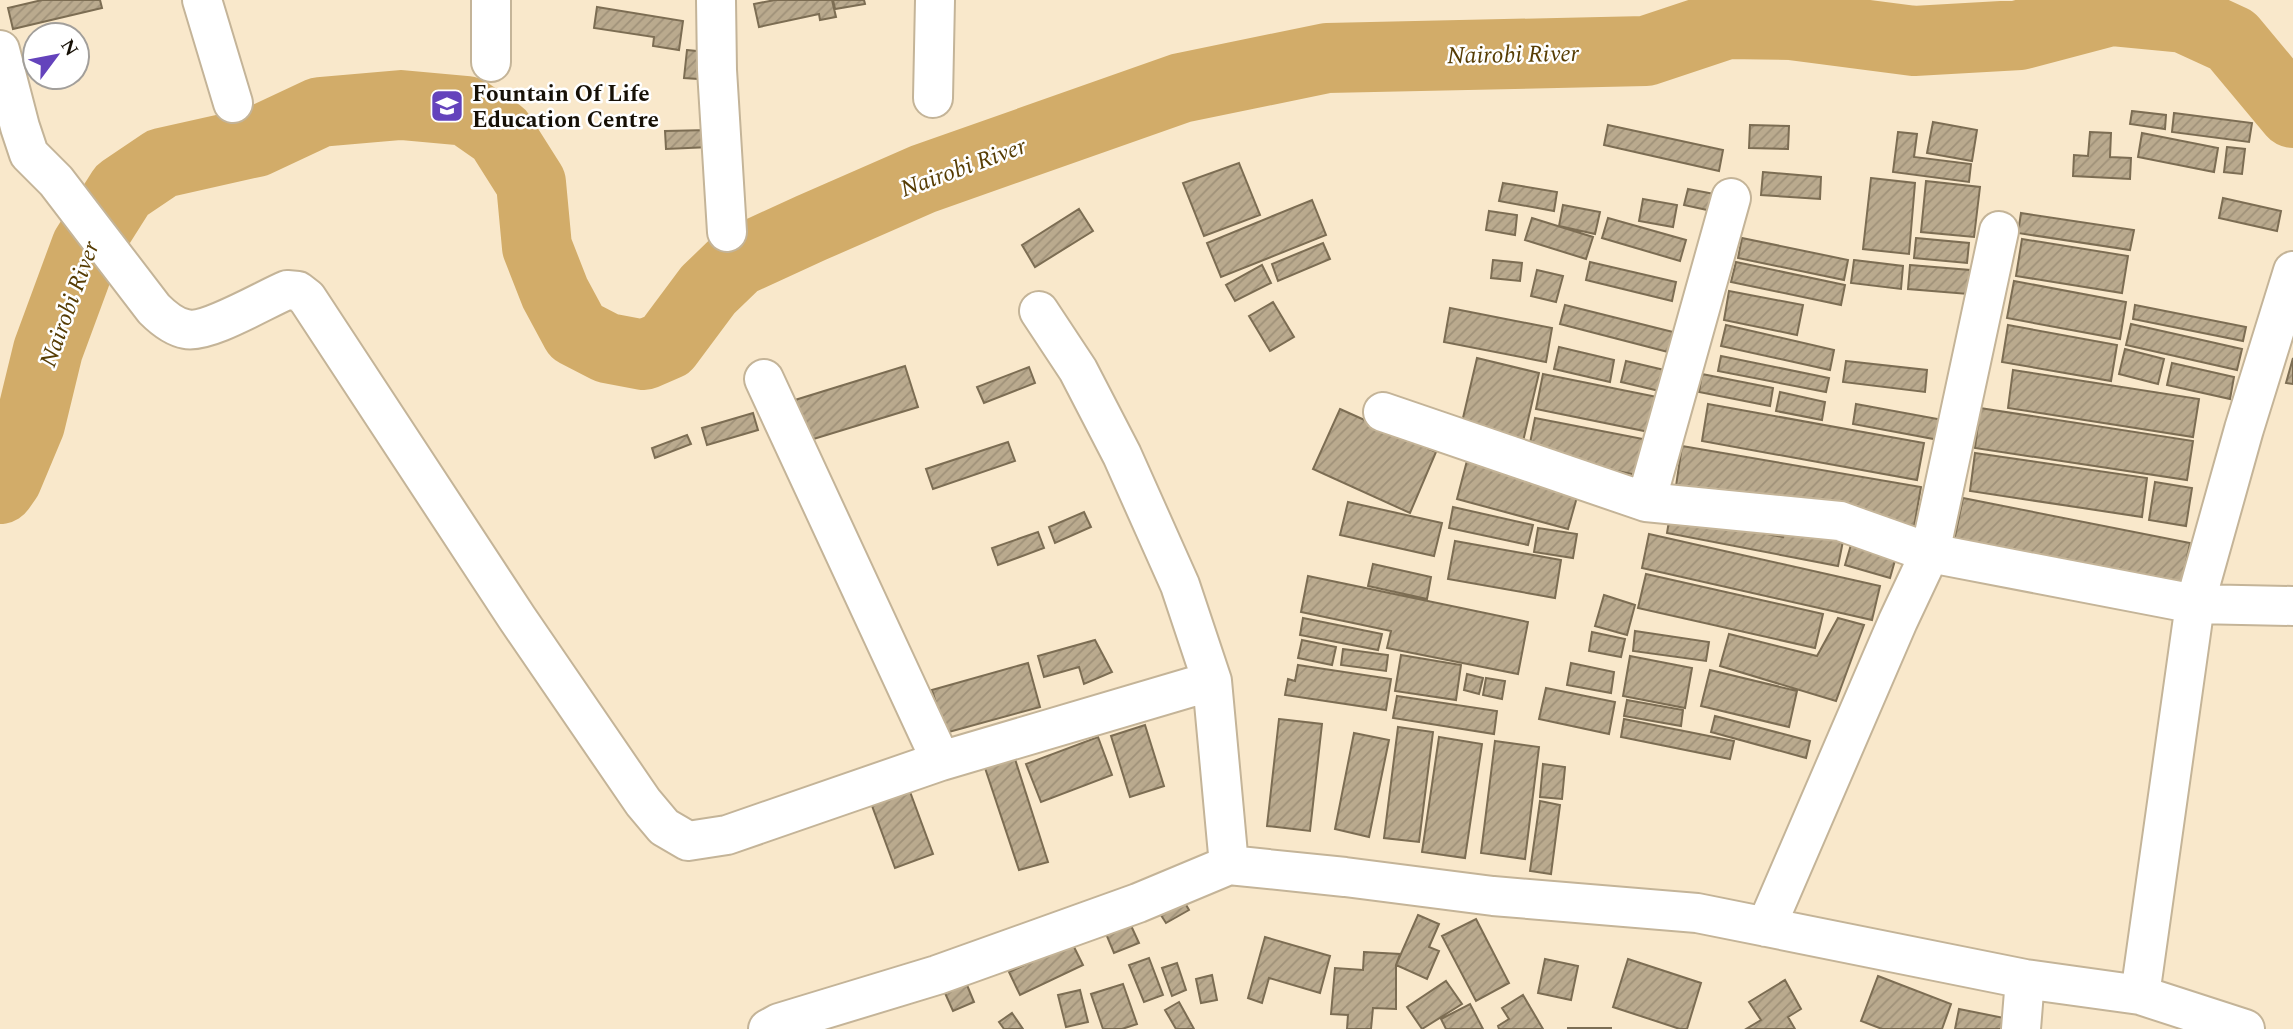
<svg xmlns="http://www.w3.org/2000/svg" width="2293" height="1029" font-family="Spectral,serif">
  <defs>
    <pattern id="building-hatch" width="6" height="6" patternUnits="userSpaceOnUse" patternTransform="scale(1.75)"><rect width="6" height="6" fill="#baaa8e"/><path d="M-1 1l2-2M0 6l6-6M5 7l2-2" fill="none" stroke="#9f9179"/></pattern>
  </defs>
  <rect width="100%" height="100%" fill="#f9e8cb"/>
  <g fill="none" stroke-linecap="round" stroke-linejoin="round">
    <!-- river -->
    <path stroke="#d2ac69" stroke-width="70" d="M0 489 7 479 30 424 48 350 86 247 122 190 162 163 256 142 320 112 401 105 467 111 500 134 531 183 537 247 555 293 576 332 607 348 644 355 667 345 708 290 737 262 811 228 923 179 1181 88 1327 58 1646 51 1727 24 1791 25 1914 41 2020 35 2111 11 2184 18 2232 40 2293 113"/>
  </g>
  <!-- building -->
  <path fill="url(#building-hatch)" stroke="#7c6d53" stroke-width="2" d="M42 0H100L102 8 13 29 8 8Z
    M775 0H832L836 17 820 20 819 14 759 27 754 4Z
    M833 0H864L865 4 835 9Z
    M597 7 683 21 679 50 653 46 654 37 594 28Z
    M687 50 716 53 713 80 684 78Z
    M2132 111 2166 115 2165 129 2130 124Z
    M2174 113 2252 123 2249 142 2172 132Z
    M1933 122 1977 130 1972 161 1927 153Z
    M1608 125 1723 150 1719 171 1604 145Z
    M1750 125 1789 126 1788 149 1749 148Z
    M709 130 710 147 666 149 665 131Z
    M1898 132 1917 134 1914 157 1971 164 1969 182 1893 172Z
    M2090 132 2111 133 2110 157 2131 158 2130 179 2073 176 2074 155 2088 156Z
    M2142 133 2218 148 2214 172 2138 157Z
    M2227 147 2245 149 2242 174 2224 172Z
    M1239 163 1260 215 1204 236 1183 183Z
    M1763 172 1821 177 1820 199 1761 195Z
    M1871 178 1915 183 1909 254 1863 249Z
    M1926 181 1980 187 1974 237 1921 232Z
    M1503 183 1557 192 1554 211 1499 201Z
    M1688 189 1725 196 1721 213 1684 205Z
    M2223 198 2281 211 2277 231 2219 218Z
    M1643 199 1677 205 1673 227 1639 221Z
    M1312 200 1326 235 1221 277 1207 243Z
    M1563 205 1600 212 1595 234 1559 226Z
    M1079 209 1093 231 1035 267 1022 245Z
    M1489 211 1517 215 1515 235 1486 230Z
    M2021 213 2134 230 2130 250 2018 233Z
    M1532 218 1593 237 1586 259 1525 240Z
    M1608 218 1686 240 1680 261 1602 238Z
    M1742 238 1848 260 1844 280 1738 258Z
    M1916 238 1969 243 1967 263 1914 258Z
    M2022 239 2128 256 2122 293 2016 276Z
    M1323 243 1330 259 1278 281 1272 264Z
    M1493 260 1522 263 1520 281 1491 278Z
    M1854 260 1903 266 1901 289 1851 283Z
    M1590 262 1676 282 1672 301 1586 280Z
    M1736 262 1845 285 1841 305 1731 282Z
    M1262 265 1271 283 1235 301 1226 285Z
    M1910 265 1970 270 1968 294 1908 289Z
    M1537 270 1563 276 1556 302 1531 296Z
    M2014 281 2126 302 2120 339 2007 318Z
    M1729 291 1803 305 1797 335 1724 320Z
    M1273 302 1294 337 1270 351 1249 316Z
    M1565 305 1673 332 1668 352 1560 324Z
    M2135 305 2246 327 2243 341 2133 319Z
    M1450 308 1552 328 1546 362 1444 342Z
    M2131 324 2242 349 2237 370 2126 345Z
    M1726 325 1834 350 1830 370 1721 346Z
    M2008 325 2117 345 2111 381 2002 362Z
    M1559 347 1614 360 1610 382 1554 369Z
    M2125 349 2164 359 2158 384 2119 374Z
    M1721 356 1829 378 1826 392 1718 371Z
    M1477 358 1539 373 1521 450 1459 435Z
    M2293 358V384L2286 383Z
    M1626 361 1673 372 1668 393 1621 382Z
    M1846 361 1927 370 1925 392 1843 382Z
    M2172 363 2234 377 2230 399 2167 385Z
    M905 366 918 407 807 441 795 400Z
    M1029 367 1035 383 984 403 977 387Z
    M2013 370 2199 399 2193 437 2008 408Z
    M1543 374 1662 398 1654 433 1536 409Z
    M1702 374 1773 388 1770 406 1699 392Z
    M1780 392 1825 402 1822 420 1776 411Z
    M1708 404 1924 443 1917 480 1702 441Z
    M1856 404 1943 420 1939 440 1853 424Z
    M1980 408 2193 441 2187 480 1975 448Z
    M1340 409 1436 452 1410 513 1313 469Z
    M753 413 758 430 707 445 702 428Z
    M1535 418 1643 439 1637 475 1528 453Z
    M687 435 691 444 655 458 652 448Z
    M1008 442 1015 461 933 489 926 469Z
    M1682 446 1921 487 1914 527 1676 486Z
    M1469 453 1581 483 1568 529 1457 499Z
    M1975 453 2147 478 2142 517 1970 491Z
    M2155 482 2192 488 2186 526 2149 520Z
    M1963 498 2190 543 2180 592 1953 546Z
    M1348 502 1442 523 1434 556 1340 535Z
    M1453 507 1533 525 1528 545 1449 528Z
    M1084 512 1091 527 1055 543 1049 527Z
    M1670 515 1783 537 1787 520 1845 531 1838 566 1667 533Z
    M1538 528 1577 534 1573 558 1534 552Z
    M1038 532 1044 548 998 565 992 548Z
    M1649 534 1880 586 1872 620 1642 568Z
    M1853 538 1898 550 1890 578 1845 565Z
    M1455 541 1561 560 1555 598 1448 579Z
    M1373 564 1431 577 1427 599 1368 586Z
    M1646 574 1823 614 1815 648 1638 608Z
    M1308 576 1528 622 1518 674 1387 648 1391 631 1301 612Z
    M1604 595 1635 605 1627 635 1595 626Z
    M1303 618 1382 634 1378 650 1300 635Z
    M1838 618 1864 625 1836 701 1720 666 1729 634 1817 656Z
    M1635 631 1709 642 1706 661 1633 651Z
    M1592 632 1625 639 1621 657 1589 651Z
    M1095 640 1112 672 1084 684 1079 667 1044 677 1038 656Z
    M1302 640 1336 647 1332 665 1298 658Z
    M1343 649 1388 655 1386 671 1341 665Z
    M1401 655 1461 665 1456 700 1395 691Z
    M1630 656 1692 668 1685 708 1623 696Z
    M1028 663 1040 707 945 733 932 690Z
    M1571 663 1614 672 1611 693 1567 685Z
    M1298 665 1391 679 1386 710 1285 695 1288 679 1295 681Z
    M1710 670 1797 691 1789 727 1701 706Z
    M1467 674 1483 678 1479 694 1464 690Z
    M1486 678 1505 681 1502 699 1483 695Z
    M1546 688 1615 702 1609 734 1539 719Z
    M1397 696 1497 711 1494 734 1393 718Z
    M1627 700 1683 710 1681 726 1624 716Z
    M1715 716 1810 741 1806 758 1711 732Z
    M1279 719 1322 724 1310 831 1267 826Z
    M1624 719 1734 741 1730 759 1621 737Z
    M1145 725 1164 786 1130 797 1111 736Z
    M1398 727 1433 732 1419 842 1384 838Z
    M1354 733 1389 740 1369 837 1335 829Z
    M1098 737 1112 775 1041 802 1026 764Z
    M1439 737 1482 744 1465 858 1422 852Z
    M1495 741 1539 747 1525 859 1481 853Z
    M1015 759 1048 862 1019 870 985 768Z
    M1543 764 1565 767 1562 799 1540 797Z
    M909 789 933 854 895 868 871 803Z
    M1540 801 1560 805 1551 874 1530 871Z
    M1182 898 1189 910 1166 923 1159 912Z
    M1418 915 1439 924 1429 947 1439 951 1427 979 1396 965Z
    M1128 919 1139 943 1114 953 1104 929Z
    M1476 919 1509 983 1476 1001 1442 936Z
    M1265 937 1330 956 1320 993 1269 978 1262 1003 1248 998Z
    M1072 943 1083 965 1020 995 1009 972Z
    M1364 952 1400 954 1396 965V1009L1373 1008 1371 1029H1347L1348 1015 1331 1014 1335 968 1363 970Z
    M1149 958 1163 995 1144 1002 1129 965Z
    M1545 959 1578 966 1571 1000 1538 993Z
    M1628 959 1701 983 1687 1029H1680L1613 1007Z
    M1177 963 1186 990 1172 996 1162 968Z
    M962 973 974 1002 953 1011 940 982Z
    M1212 975 1217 1000 1201 1003 1196 979Z
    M1878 976 1951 1004 1942 1029H1882L1861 1021Z
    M1785 980 1801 1009 1788 1017 1795 1029H1746L1761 1020 1749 1002Z
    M1446 981 1462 1004 1422 1029 1407 1007Z
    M1123 984 1137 1024 1122 1029H1103L1091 994Z
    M1080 990 1088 1022 1066 1027 1058 995Z
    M1523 995 1543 1029H1499L1498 1026 1509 1019 1502 1008Z
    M1179 1002 1194 1029H1176L1165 1010Z
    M1470 1004 1483 1029H1446L1441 1019Z
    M1959 1009 2004 1018 2001 1029H1955Z
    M1012 1013 1023 1029H1004L999 1022Z
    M1568 1028H1611V1029H1568Z"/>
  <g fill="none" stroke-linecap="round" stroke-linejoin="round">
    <defs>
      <path id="minor" d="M202 0 233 103
        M716 0 717 70 727 232
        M0 50 20 127 29 154 56 181 154 309C162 317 174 327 186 329 207 334 265 299 287 290L298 291 307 298 517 618 643 802 664 827 688 841 727 835 941 761 1212 681
        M491 62V0
        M933 98 935 0
        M1039 311 1078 370 1122 455 1180 585 1212 681 1229 865
        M764 379 941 761
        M1383 412 1646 502 1840 521 1930 553 2195 604 2293 606
        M1646 502 1731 198
        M1766 927 1898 621 1930 553 1999 231
        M2140 995 2195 604 2244 429 2293 271
        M768 1029 779 1023 937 975 1138 903 1229 865 1345 877 1493 896 1697 913 2025 979 2140 995 2245 1029
        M2021 1029 2025 979"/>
    </defs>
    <!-- minor casing -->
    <use href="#minor" stroke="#c4b498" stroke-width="42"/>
    <!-- minor -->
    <use href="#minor" stroke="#fff" stroke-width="38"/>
  </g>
  <!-- icons -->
  <defs>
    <symbol id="school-square" viewBox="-11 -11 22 22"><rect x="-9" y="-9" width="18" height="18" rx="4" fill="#6443bc" stroke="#fff"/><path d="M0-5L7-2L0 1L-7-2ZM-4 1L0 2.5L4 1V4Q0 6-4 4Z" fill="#fff"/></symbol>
  </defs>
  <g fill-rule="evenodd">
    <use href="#school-square" x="428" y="87" width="38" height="38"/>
  </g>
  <g text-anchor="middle" stroke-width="5" stroke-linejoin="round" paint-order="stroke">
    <!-- poi labels -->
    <g font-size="23" font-weight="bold" fill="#161006" stroke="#fff" text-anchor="start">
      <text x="472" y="101">Fountain Of Life<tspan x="472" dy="26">Education Centre</tspan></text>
    </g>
    <!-- water labels -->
    <g font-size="24" font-style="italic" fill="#563c03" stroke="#fff">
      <text transform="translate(1513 54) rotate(-1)" y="8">Nairobi River</text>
      <text transform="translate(963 167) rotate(-20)" y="8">Nairobi River</text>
      <text transform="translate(69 304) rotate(-70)" y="8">Nairobi River</text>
    </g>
  </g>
  <!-- north arrow -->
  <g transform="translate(56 56) rotate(58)"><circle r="33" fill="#ffffff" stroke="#a29f9b" stroke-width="2"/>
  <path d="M0-5L12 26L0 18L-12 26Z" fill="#6443bc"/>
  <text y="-10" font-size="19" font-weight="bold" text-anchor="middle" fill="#161006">N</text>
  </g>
</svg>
